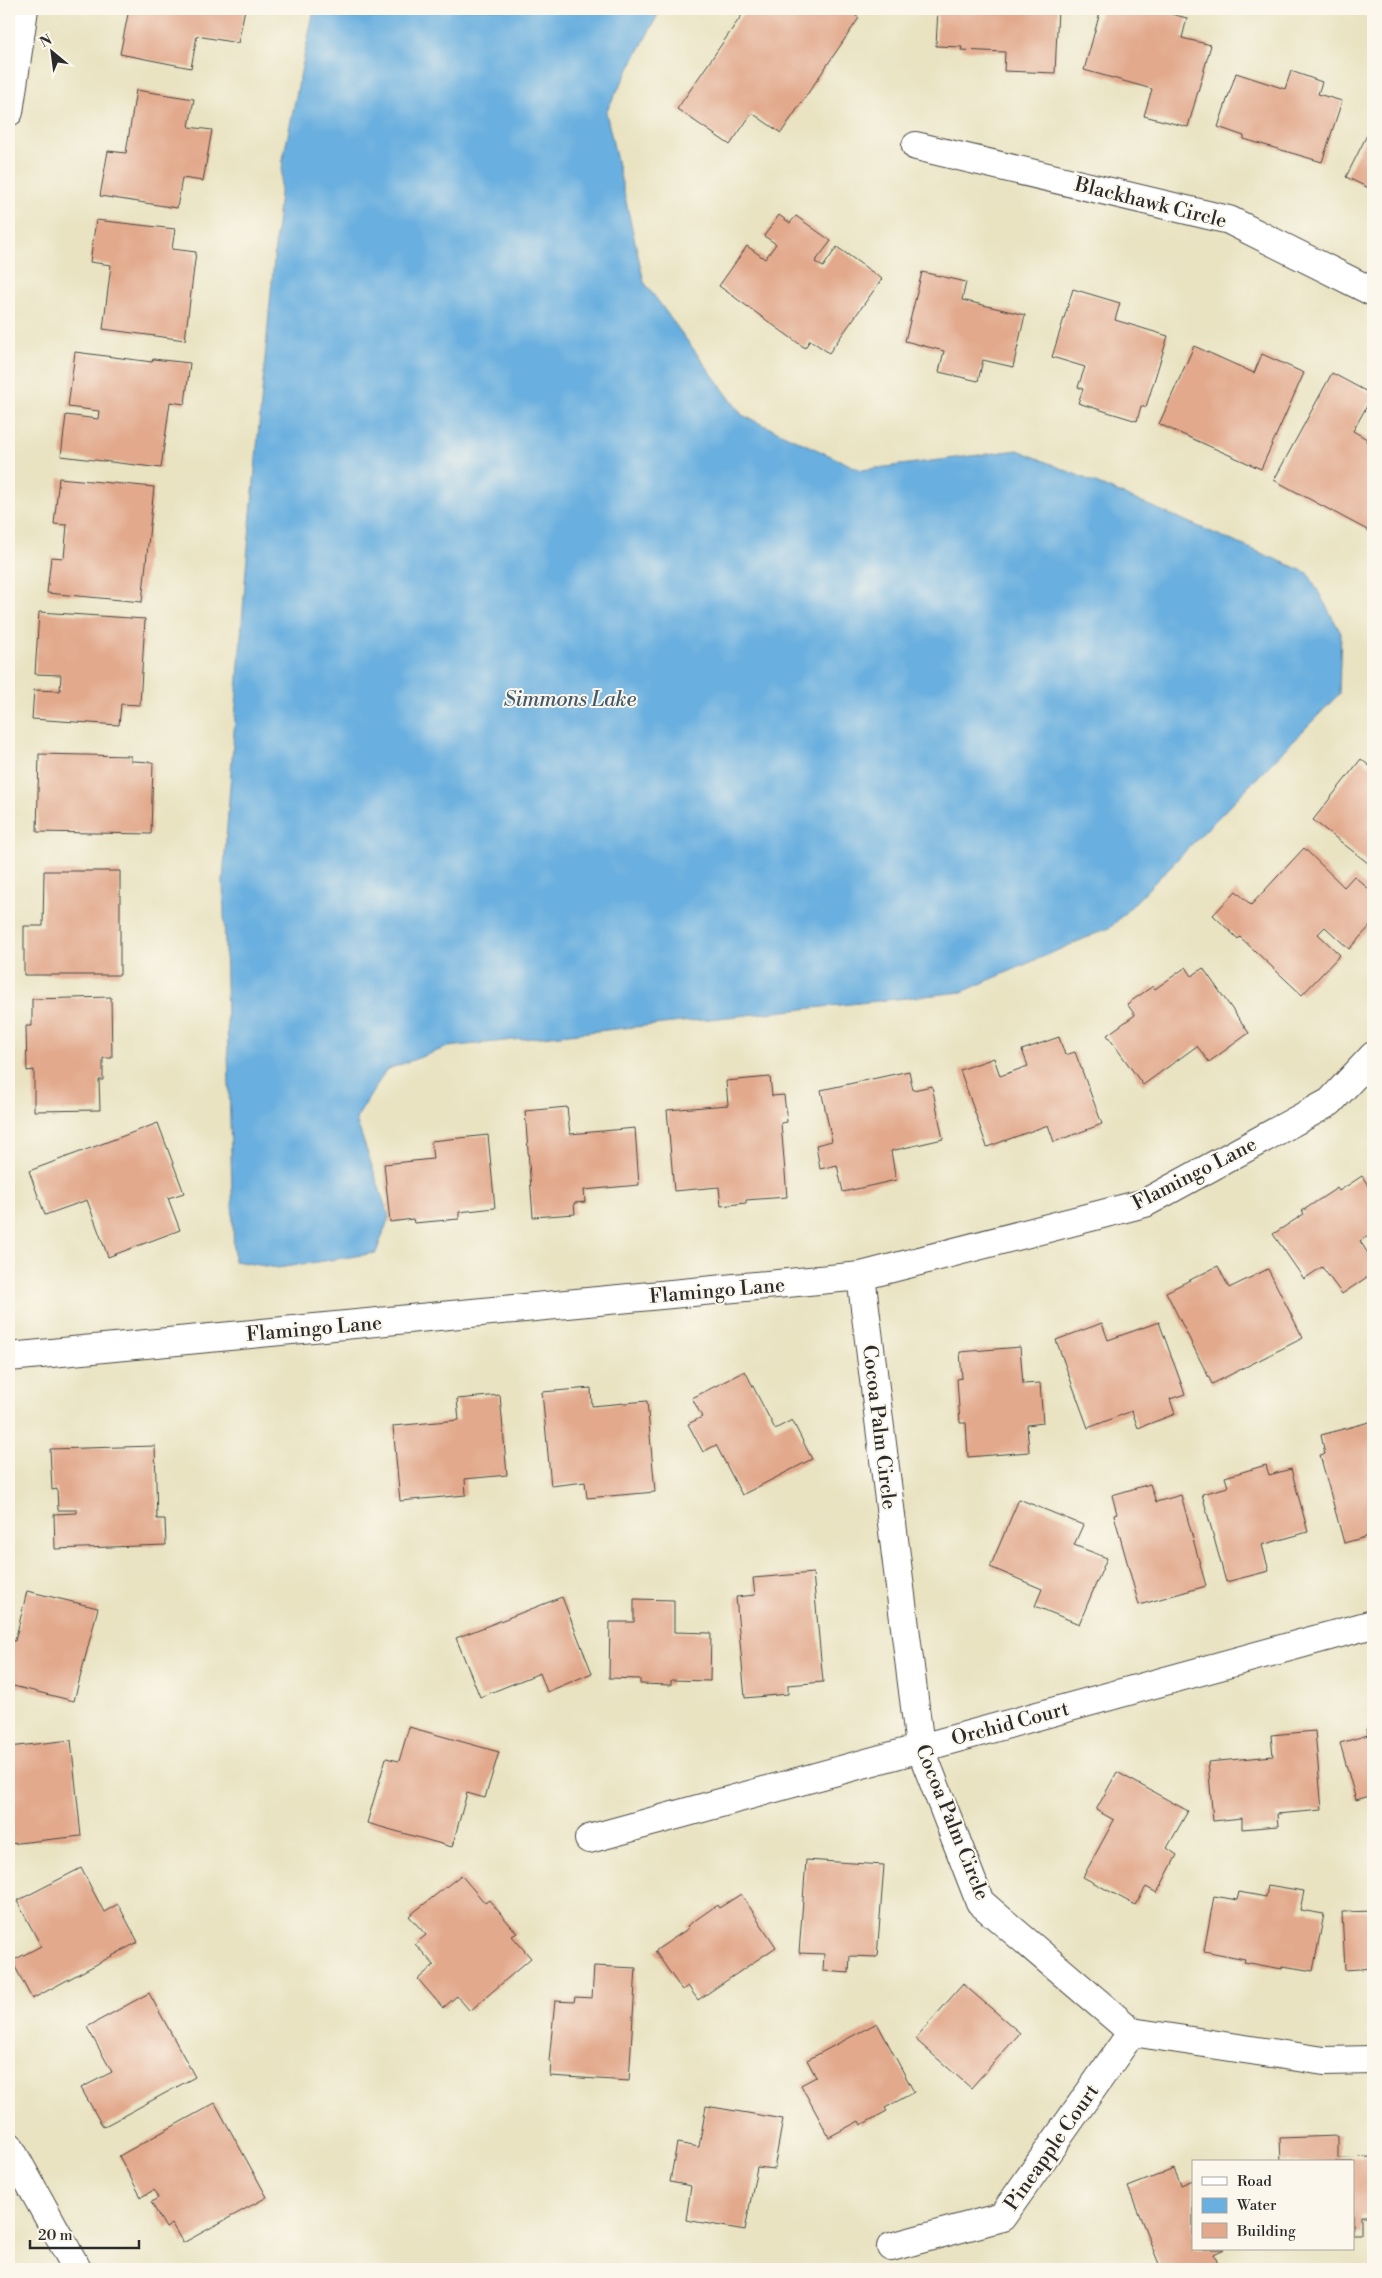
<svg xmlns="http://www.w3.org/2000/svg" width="1382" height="2278" font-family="'Libre Bodoni',serif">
  <rect width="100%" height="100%" fill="#fbf7ec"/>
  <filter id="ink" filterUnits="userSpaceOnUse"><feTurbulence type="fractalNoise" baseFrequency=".02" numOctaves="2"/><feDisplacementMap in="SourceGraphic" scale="10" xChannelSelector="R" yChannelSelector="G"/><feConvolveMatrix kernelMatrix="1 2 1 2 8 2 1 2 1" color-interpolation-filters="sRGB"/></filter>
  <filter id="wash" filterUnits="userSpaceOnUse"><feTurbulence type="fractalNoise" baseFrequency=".0096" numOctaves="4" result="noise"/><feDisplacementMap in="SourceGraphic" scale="20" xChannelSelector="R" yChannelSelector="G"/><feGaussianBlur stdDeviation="1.12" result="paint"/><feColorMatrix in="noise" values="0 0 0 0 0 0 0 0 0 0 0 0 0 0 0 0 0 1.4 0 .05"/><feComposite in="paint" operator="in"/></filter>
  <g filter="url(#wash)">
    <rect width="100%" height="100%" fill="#e9e3c2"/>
    <!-- water -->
    <path fill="#69afdf" stroke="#4a6d85" d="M314 9H661L606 112 644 282 742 415 861 470 1018 450 1308 573 1341 633 1339 694 1111 927 962 992 448 1047 386 1070 356 1119 389 1217 376 1253 278 1268 234 1261 223 880 246 569 283 159Z"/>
    <g id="blocks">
      <!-- building -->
      <path fill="#e2a98c" d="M129 9 149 11V9H245L238 43 197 36 191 68 120 54Z
        M746 9H846L859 18 781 133 752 113 730 145 677 109Z
        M938 9H1058L1055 73 1004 71 1005 52 961 50 962 47 936 46Z
        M1101 9H1151L1187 18 1182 38 1211 45 1188 127 1144 116 1152 89 1084 70Z
        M1291 71 1322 82 1318 94 1342 101 1322 162 1244 139V136L1218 127 1236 73 1285 89Z
        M136 90 194 99 189 127 212 130 203 181 182 178 177 208 100 196 108 151 126 153Z
        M1373 123V190L1346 177Z
        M779 215 790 223 796 216 831 241 815 262 823 267 837 247 882 279 829 353 810 340 805 348 719 286 747 246 765 259 776 244 764 236Z
        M96 220 175 229 172 249 196 252 185 340 103 329 111 265 90 262Z
        M922 272 966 282 962 300 1025 315 1013 367 983 360 978 381 939 372 944 351 905 341Z
        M1073 289 1120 303 1115 320 1168 336 1146 407 1141 406 1137 421 1078 403 1083 389 1078 387 1085 367 1052 357Z
        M1194 346 1254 373 1262 354 1304 373 1261 469 1159 424Z
        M75 352 152 362 153 359 190 363 185 404 170 402 161 468 61 456 66 415 98 419 99 411 68 407Z
        M1332 373 1373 395 1353 431 1367 439 1366 441 1373 445V522L1369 531 1274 480Z
        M59 478 154 487 142 602 47 593 51 557 64 558 67 525 54 524Z
        M39 612 145 619 140 705 121 704 119 725 32 719 34 690 60 691 61 675 35 674Z
        M39 754 131 756V761L153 762 151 834 37 832Z
        M1361 759 1373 769V867L1313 820Z
        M1304 848 1344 887 1354 876 1373 893V923L1349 949 1325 927 1318 934 1340 955 1302 995 1240 937 1238 939 1213 915 1236 891 1251 905Z
        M44 871H120V975H24V926H43Z
        M1186 967 1192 976 1203 968 1249 1033 1209 1062 1197 1046 1143 1085 1107 1035 1135 1015 1127 1004 1153 986 1155 989Z
        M111 997 112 1058H103V1080H99L100 1110 34 1111V1070L27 1071 26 1026H32V999Z
        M1059 1037 1065 1055 1075 1052 1102 1124 1054 1142 1048 1125 987 1147 960 1070 994 1058 1000 1076 1028 1066 1022 1050Z
        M909 1071 913 1090 932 1086 943 1139 891 1151 896 1180 843 1192 837 1165 820 1169 816 1145 832 1141 821 1090Z
        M770 1077 772 1096 784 1095 787 1122 781 1123 787 1197 746 1200V1203L721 1206 719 1187 674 1191 667 1110 728 1105 726 1081Z
        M567 1107 570 1134 635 1128 639 1185 584 1190 585 1202 574 1203 575 1214 533 1217 525 1111Z
        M158 1123 184 1193 168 1198 180 1230 108 1257 87 1200 45 1215 29 1171Z
        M488 1135 495 1208 459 1212V1219L414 1223 413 1219 390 1222 384 1164 433 1159 431 1141Z
        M1362 1176 1373 1193V1233L1360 1241 1373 1261V1273L1342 1294 1322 1267 1304 1279 1273 1234 1304 1214 1302 1211 1337 1188 1339 1191Z
        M1218 1266 1229 1288 1268 1269 1303 1338 1212 1384 1166 1292Z
        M1159 1322 1185 1394 1170 1399 1175 1414 1138 1428 1132 1411 1088 1428 1056 1340 1102 1323 1108 1340Z
        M1020 1347 1023 1384 1040 1383 1043 1423 1027 1425 1029 1452 968 1457 966 1423H960L957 1379 962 1378 960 1352Z
        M745 1371 775 1429 792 1420 812 1459 742 1495 716 1445 703 1452 688 1424 702 1417 692 1398Z
        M591 1388 592 1406 647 1401 655 1492 587 1498 585 1482 551 1486 542 1392Z
        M500 1395 507 1475 465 1479 466 1495 400 1501 393 1426 459 1420 457 1399Z
        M1373 1421V1535L1344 1543 1320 1455 1325 1454 1321 1435Z
        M155 1446 157 1519H165L166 1545 55 1549 54 1514 77 1513V1510H58L57 1489 52 1490 50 1449Z
        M1266 1465 1269 1475 1291 1469 1308 1532 1262 1545 1269 1571 1226 1582 1202 1494 1228 1487 1225 1477Z
        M1150 1484 1156 1502 1181 1495 1206 1586 1139 1605 1114 1515 1117 1514 1112 1495Z
        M1019 1499 1083 1525 1074 1545 1107 1558 1079 1624 1035 1606 1042 1589 990 1567Z
        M813 1573 823 1682 788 1685V1694L745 1698 736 1597 755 1595 753 1578Z
        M27 1591 98 1608 74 1701 9 1685V1639L15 1641Z
        M562 1597 592 1673 547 1692 540 1673 480 1697 456 1638Z
        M634 1599 674 1600V1632L711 1633 710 1681 671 1680V1685L640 1684V1679L609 1678 610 1622H634Z
        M409 1727 499 1752 485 1798 467 1793 452 1847 367 1823 386 1758 399 1761Z
        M1373 1727V1795L1356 1800 1340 1743 1368 1735 1367 1729Z
        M1315 1731 1322 1810 1277 1814 1278 1826 1242 1829V1818L1213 1821 1208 1762 1273 1756 1271 1735Z
        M71 1740 81 1836 9 1844V1747Z
        M1117 1772 1188 1811 1167 1848 1177 1855 1157 1893 1146 1887 1135 1905 1083 1877 1114 1820 1096 1810Z
        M806 1860 884 1865 877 1957 850 1956 849 1973 823 1971 824 1954 799 1953Z
        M81 1868 104 1912 118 1904 138 1942 32 1999 12 1961 41 1946 17 1901Z
        M461 1875 485 1903 489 1900 517 1933 512 1936 531 1958 470 2011 457 1996 443 2008 418 1979 434 1965 415 1944 426 1935 409 1916Z
        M1268 1885 1304 1891 1300 1910 1324 1914 1313 1971 1283 1966 1282 1969 1244 1962 1245 1959 1204 1951 1214 1896 1237 1900 1239 1892 1266 1897Z
        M741 1894 776 1947 698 2000 688 1986 682 1990 655 1951 689 1928 687 1926 717 1905 719 1908Z
        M1373 1911V1968L1345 1970 1342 1912Z
        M594 1966 636 1968 629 2081 550 2076 551 2061H549L555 2001 574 2002 575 1997 592 1998Z
        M963 1984 1020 2033 971 2088 915 2039Z
        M149 1993 195 2077 103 2127 81 2088 112 2072 87 2027Z
        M877 2023 914 2092 885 2108 887 2111 861 2125 859 2121 829 2137 801 2085 816 2077 807 2060Z
        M215 2103 267 2197 183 2243 172 2224 166 2228 151 2202 158 2198 154 2190 141 2197 119 2156Z
        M706 2106 783 2119 774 2169 757 2167 745 2230 686 2220 691 2186 670 2182 677 2143 699 2147Z
        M1338 2136V2158L1373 2157V2216H1361V2234H1353V2162H1281L1280 2138Z
        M1174 2169 1181 2185 1193 2180V2249H1224L1214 2254 1220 2269H1161L1128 2187Z"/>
    </g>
  </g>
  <g filter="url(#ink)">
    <use href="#blocks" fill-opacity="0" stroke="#484742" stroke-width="1"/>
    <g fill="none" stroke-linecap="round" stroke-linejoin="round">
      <defs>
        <path id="minor" d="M9 112 24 9
          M916 146 1229 220 1373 292
          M861 1276 920 1747 980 1902 1132 2032 1324 2061 1373 2060
          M9 1357 861 1276 1145 1203 1330 1102 1373 1056
          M589 1839 1373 1624
          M9 2146 77 2269
          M891 2247 1002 2217 1132 2032"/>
      </defs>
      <!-- minor casing -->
      <use href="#minor" stroke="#484742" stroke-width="30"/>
      <!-- minor -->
      <use href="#minor" stroke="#fff" stroke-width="28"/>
    </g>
  </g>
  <g text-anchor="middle" stroke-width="4" stroke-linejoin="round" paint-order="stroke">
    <!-- street labels -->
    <g font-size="20" fill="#2b2b2b" stroke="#fbf7ec">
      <text transform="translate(1151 202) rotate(14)" y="7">Blackhawk Circle</text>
      <text transform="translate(1194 1173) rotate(-27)" y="7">Flamingo Lane</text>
      <text transform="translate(717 1290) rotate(-5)" y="7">Flamingo Lane</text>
      <text transform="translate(314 1328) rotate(-5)" y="7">Flamingo Lane</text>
      <text transform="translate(880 1427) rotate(83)" y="7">Cocoa Palm Circle</text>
      <text transform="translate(1010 1723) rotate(-15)" y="7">Orchid Court</text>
      <text transform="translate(953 1822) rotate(68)" y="7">Cocoa Palm Circle</text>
      <text transform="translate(1051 2147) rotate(-55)" y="7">Pineapple Court</text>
    </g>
    <!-- water labels -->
    <g font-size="21" font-style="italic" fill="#41596a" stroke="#fbf7ec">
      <text x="570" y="706">Simmons Lake</text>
    </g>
  </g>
  <!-- margin -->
  <rect width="1382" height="2278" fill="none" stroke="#fbf7ec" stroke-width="30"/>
  <!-- legend -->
  <rect x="1192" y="2160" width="162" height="90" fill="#fbf7ec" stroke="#a8a59f"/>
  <rect x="1202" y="2177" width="25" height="8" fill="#ffffff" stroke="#a8a59f"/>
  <text x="1237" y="2186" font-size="15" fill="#2b2b2b">Road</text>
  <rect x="1202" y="2198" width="25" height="15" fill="#69afdf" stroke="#a8a59f"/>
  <text x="1237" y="2210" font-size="15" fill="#2b2b2b">Water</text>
  <rect x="1202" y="2223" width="25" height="15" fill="#e2a98c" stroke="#a8a59f"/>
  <text x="1237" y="2236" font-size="15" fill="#2b2b2b">Building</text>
  <!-- north arrow -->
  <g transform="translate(52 52) rotate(331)" stroke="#fbf7ec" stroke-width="4" paint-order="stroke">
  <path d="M0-4L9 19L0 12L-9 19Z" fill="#2b2b2b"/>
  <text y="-8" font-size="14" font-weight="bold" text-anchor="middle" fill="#2b2b2b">N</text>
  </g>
  <!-- scale -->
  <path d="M30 2240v8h109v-8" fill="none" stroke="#2b2b2b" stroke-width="2.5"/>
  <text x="38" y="2240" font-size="15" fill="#2b2b2b" stroke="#fbf7ec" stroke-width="4" paint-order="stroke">20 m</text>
</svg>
